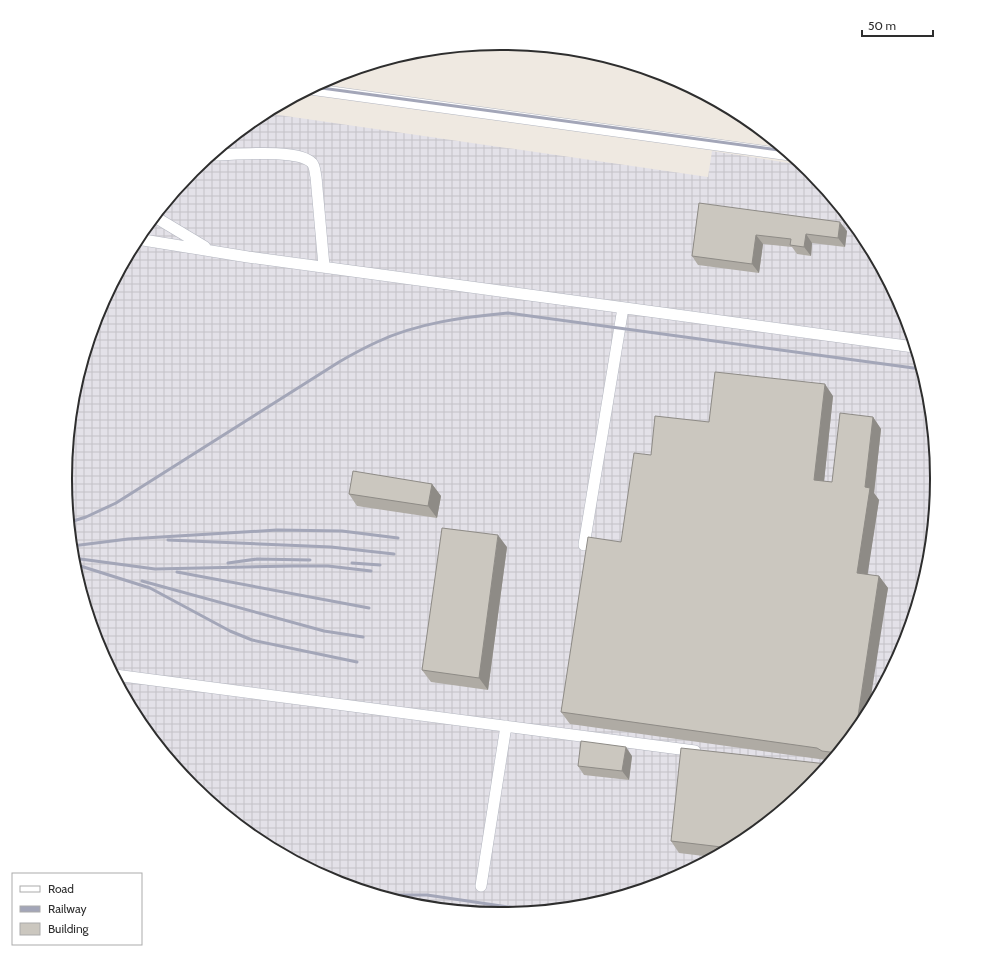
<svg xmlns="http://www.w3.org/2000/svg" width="1002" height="957" font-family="Cabin,sans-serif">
  <defs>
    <pattern id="industrial-grid" width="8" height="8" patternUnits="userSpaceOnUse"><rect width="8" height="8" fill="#e3e1e8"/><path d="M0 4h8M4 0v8" fill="none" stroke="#c3c1c7"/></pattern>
  </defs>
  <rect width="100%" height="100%" fill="#efe9e1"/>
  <!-- industrial -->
  <path fill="url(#industrial-grid)" d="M265 113 708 177 712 151 802 165 809 171 863 237 903 312 928 394 936 479 928 564 903 645 863 721 809 787 743 841 667 881 586 906 501 914 416 906 334 881 259 840 193 786 139 720 99 645 74 563 66 478 74 393 99 312 139 236 193 170Z"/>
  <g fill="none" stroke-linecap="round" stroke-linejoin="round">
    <defs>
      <path id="minor" d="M310 89 790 155
        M212 155C232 155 299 148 312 163 315 166 315 173 316 177L324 266
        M155 217 205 247
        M137 239 248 257 914 347
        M584 545 623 308
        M115 675 695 751
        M481 886 506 726"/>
    </defs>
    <!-- minor casing -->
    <use href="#minor" stroke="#b4b7c1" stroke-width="12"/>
    <!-- minor -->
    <use href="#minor" stroke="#fff" stroke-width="11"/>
    <!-- rail -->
    <path stroke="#a3a6b8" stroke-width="3" d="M314 87 786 151
      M70 522 86 517 116 503 339 362C351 355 364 348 377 342 417 323 464 317 508 313L921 369
      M168 540 331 547 394 554
      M72 546 128 539 277 530 342 531 398 538
      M73 558 155 569 293 566H328L371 571
      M228 563 257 559 310 560
      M352 563 380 565
      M74 564 150 588 230 631 252 640 357 662
      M177 572 369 608
      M142 581 324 631 363 637
      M380 895H427L536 911
      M399 900 493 913"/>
  </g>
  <!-- wall -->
  <path fill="#afaba4" d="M699 203 847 231 845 247 812 243 811 256 797 254 792 247 763 244 759 273 698 265 692 256Z
    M833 396 824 481 832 482 873 417 881 429 874 493 879 500 867 575 879 576 888 588 863 721 829 762 826 760 570 724 561 712 621 542 651 455 709 422Z
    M432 484 441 496 437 518 357 506 349 494Z
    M507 547 488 690 431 682 422 670Z
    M632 756 629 780 584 775 578 766Z
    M671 841H743L712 857 679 853Z"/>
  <!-- shaded-wall -->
  <path fill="#8e8b86" d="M840 222 847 231 845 247 838 238Z
    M806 234 812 243 811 256 804 247Z
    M756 235 763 244 759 273 752 264Z
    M825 384 833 396 823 492 814 480Z
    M873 417 881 429 874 493 879 500 866 585 857 573 865 487Z
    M432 484 441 496 437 518 428 506Z
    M498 535 507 547 488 690 479 678Z
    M879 576 888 588 869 709 863 721 859 726 857 723Z
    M626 747 632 756 629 780 622 771Z"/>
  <!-- building -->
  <path fill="#cbc7bf" stroke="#8e8b86" d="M699 203 840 222 838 238 806 234 804 247 790 245 791 239 756 235 752 264 692 256Z
    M715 372 825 384 814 480 832 482 840 413 873 417 865 487 870 488 857 573 879 576 857 723 860 724 837 753 822 751 817 748 561 712 588 537 621 542 634 453 651 455 655 416 709 422Z
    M353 471 432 484 428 506 349 494Z
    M442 528 498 535 479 678 422 670Z
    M581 741 626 747 622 771 578 766Z
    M681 748 827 764 809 787 743 841 730 848 671 841Z"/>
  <!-- crop -->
  <path d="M0 0H1002V957H0ZM500 50H502A428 428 0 0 1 930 478V479A428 428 0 0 1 502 907H500A428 428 0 0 1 72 479V478A428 428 0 0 1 500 50Z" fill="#fff" fill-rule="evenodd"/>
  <path fill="none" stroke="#2e2e2e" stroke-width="2" d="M500 50H502A428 428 0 0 1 930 478V479A428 428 0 0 1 502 907H500A428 428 0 0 1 72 479V478A428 428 0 0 1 500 50Z"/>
  <!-- legend -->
  <rect x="12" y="873" width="130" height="72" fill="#ffffff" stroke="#ababab"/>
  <rect x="20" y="886" width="20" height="6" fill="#ffffff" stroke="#ababab"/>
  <text x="48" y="893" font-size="12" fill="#2e2e2e">Road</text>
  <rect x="20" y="906" width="20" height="6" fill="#a3a6b8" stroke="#ababab"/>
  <text x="48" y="913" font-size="12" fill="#2e2e2e">Railway</text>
  <rect x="20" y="923" width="20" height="12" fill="#cbc7bf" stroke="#ababab"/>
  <text x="48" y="933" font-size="12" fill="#2e2e2e">Building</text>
  <!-- scale -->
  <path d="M862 30v6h71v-6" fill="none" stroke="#2e2e2e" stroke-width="2"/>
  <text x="868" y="30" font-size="12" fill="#2e2e2e" stroke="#ffffff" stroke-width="3" paint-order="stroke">50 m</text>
</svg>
